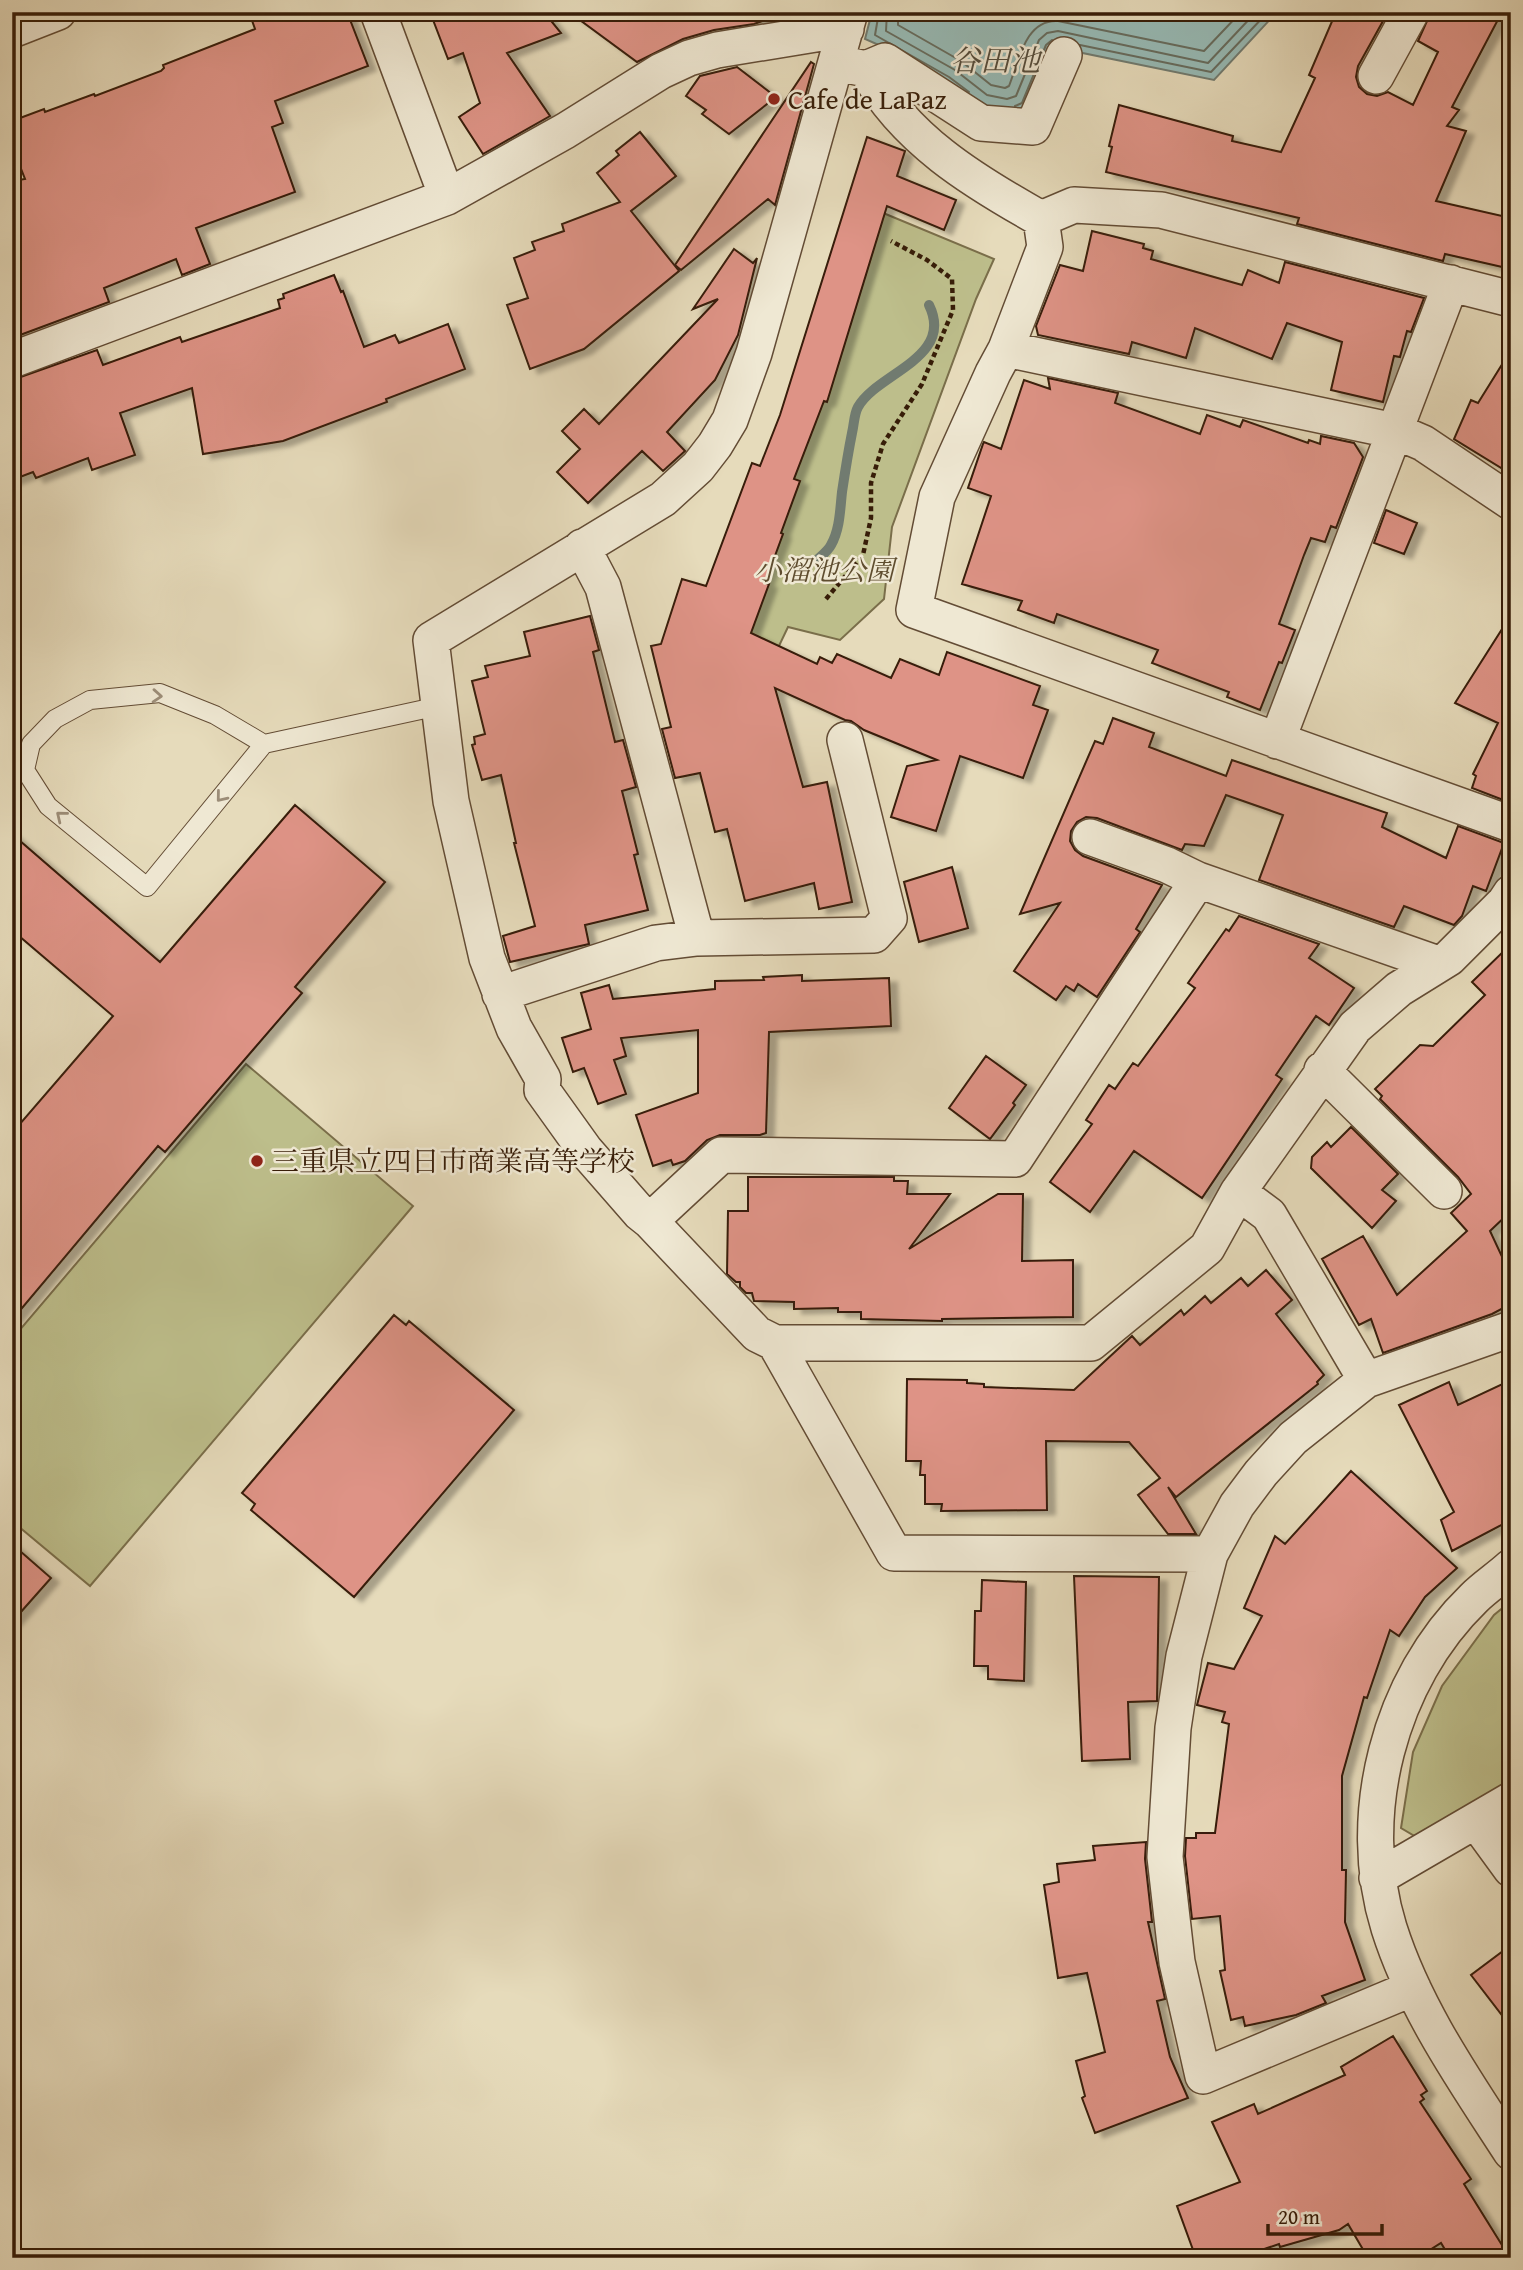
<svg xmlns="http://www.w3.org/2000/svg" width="1523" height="2270" font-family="'Gentium Book Plus','Noto Serif JP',serif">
  <defs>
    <filter id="shadow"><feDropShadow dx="8" dy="4.5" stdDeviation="2" flood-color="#0004"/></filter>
  </defs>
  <rect width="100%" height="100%" fill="#e6dbbb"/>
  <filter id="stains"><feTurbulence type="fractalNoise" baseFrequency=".00286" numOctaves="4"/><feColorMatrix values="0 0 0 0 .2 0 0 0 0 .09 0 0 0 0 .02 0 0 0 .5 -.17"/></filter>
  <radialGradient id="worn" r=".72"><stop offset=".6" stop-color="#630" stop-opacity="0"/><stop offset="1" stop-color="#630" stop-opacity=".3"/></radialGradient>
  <!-- green -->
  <path fill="#bdbe8b" stroke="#7a6e4a" stroke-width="2" d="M876 210 994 259 976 299 892 527 884 599 840 640 788 627 746 715 752 591Z
    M246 1064 413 1206 90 1586 12 1521V1339Z
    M1511 1601V1783L1418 1838 1401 1828 1413 1752 1442 1686 1494 1615Z"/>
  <!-- water -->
  <path fill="#97bab5" stroke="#717b70" stroke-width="2" d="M872 12H1277L1214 80 1053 47 1027 111 980 110 890 50 865 39Z"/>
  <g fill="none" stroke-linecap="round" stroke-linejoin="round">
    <!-- shore -->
    <path stroke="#676c5e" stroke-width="2" d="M879 12 875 35 949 77 969 92
      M887 12 886 31 955 70 987 95 1007 99 1016 96 1039 40 1047 33 1058 31 1208 63 1256 12
      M898 12V25L961 61 991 85 1005 88 1009 86C1019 61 1025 19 1058 21L1204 51 1241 12
      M1080 45 1211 72 1268 12
      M1015 106 1022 103 1046 45 1052 40"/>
    <!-- stream -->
    <path stroke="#717b70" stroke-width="10" d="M816 561C821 556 828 551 831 545 840 529 840 510 842 492 845 472 848 453 852 433 854 425 854 414 858 407 877 373 955 358 929 305"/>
  </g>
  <!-- building -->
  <path fill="#de9386" stroke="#371d08" stroke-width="2" filter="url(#shadow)" d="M249 12H347L368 66 275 101 283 123 272 127 295 192 196 228 210 264 182 275 176 259 104 288 109 302 12 338V181L25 179 12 146V121L44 109 45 112 94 94 95 96 161 71 164 68 163 65 255 29Z
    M430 12H544L561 33 507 53 550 116 483 154 459 117 480 103 463 53 448 59Z
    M569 12H772L773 17 754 24 714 30 683 39 637 62Z
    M1336 12H1388L1358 66 1356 77 1359 87 1367 94 1377 96 1388 92 1413 105 1438 52 1418 41 1431 12H1502L1452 107 1459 110 1447 126 1466 131 1436 201 1511 218V269L1445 254 1443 261 1297 224 1299 218 1106 172 1112 147 1109 146 1119 105 1233 136 1232 141 1281 152 1315 78 1309 75Z
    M811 62 814 64 775 205 768 199 681 270 675 265Z
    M737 67 776 97 729 134 702 114 706 110 686 96 700 76Z
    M640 132 676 176 631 211 679 271 584 349 530 369 507 305 528 298 514 258 535 250 532 242 564 231 562 224 620 202 597 173 619 155 616 151Z
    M867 137 905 151 897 176 956 200 944 230 887 206 827 402 824 401 794 479 800 481 781 533 783 534 765 583 769 584 751 633 817 664 820 657 832 663 837 654 891 678 900 659 939 675 947 652 1040 686 1033 705 1048 710 1023 778 960 756 936 831 891 817 907 766 937 760 864 730 851 721 845 720 775 688 803 787 827 782 852 902 819 909 814 883 745 901 727 829 715 832 700 773 675 778 662 729 671 727 651 646 661 644 682 579 706 586 752 463 760 466 780 415Z
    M1092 231 1144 244 1143 248 1153 251 1151 259 1242 285 1248 270 1279 283 1285 262 1424 298 1411 332 1407 331 1400 357 1394 356 1383 402 1331 390 1342 342 1287 323 1272 359 1195 328 1186 358 1132 342 1129 354 1038 335 1036 326 1060 265 1083 271Z
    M734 249 753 263 757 258 738 335 715 380 667 432 685 451 663 471 642 451 588 503 557 472 580 449 562 431 584 409 599 424 718 299 693 309Z
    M334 275 341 292 343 291 364 347 395 335 399 343 448 324 465 369 386 399 387 402 283 441 203 454 192 388 120 413 135 455 92 470 88 458 36 478 33 472 12 480V380L97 350 103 365 180 337 182 342 280 308 278 300 284 298 283 294Z
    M1511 350V474L1454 439 1471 400 1478 403Z
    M1048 378 1118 393 1115 403 1200 434 1207 415 1240 427 1243 420 1308 443 1309 440 1320 444 1321 436 1354 443 1363 457 1336 528 1331 526 1325 542 1311 538 1304 555 1279 624 1295 630 1282 663 1279 662 1260 710 1227 697 1229 692 1152 663 1158 650 1057 614 1054 623 1018 610 1022 601 962 584 991 496 968 488 983 444 984 442 1001 449 1024 380 1050 389Z
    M1386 510 1417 523 1404 554 1374 543Z
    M1511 615V803L1472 788 1476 776 1473 774 1498 723 1455 703Z
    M590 616 599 650 593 652 615 742 623 740 636 787 622 791 638 854 634 855 648 910 585 925 589 944 510 962 503 936 535 926 514 843H516L501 775 482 780 472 745 475 744 474 737 485 734 472 681 488 677 485 666 530 656 524 632Z
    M1113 718 1154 733 1149 747 1226 776 1232 760 1387 813 1382 827 1446 858 1458 826 1504 843 1486 891 1473 886 1462 916 1454 925 1404 906 1394 927 1259 880 1283 815 1226 795 1204 846 1185 844 1182 850 1097 818 1086 817 1077 822 1071 831 1070 841 1075 850 1083 856 1162 885 1136 929 1140 932 1097 997 1078 984 1074 991 1066 986 1056 1000 1014 971 1060 903 1020 914 1095 741 1103 744Z
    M295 805 385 882 295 987 302 993 165 1152 158 1146 12 1320V1133L113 1016 12 930V834L160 962Z
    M952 867 968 928 919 942 904 882Z
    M1239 916 1319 944 1309 958 1354 988 1329 1025 1316 1016 1276 1075 1282 1079 1202 1198 1134 1151 1090 1212 1050 1182 1092 1124 1086 1120 1109 1085 1115 1089 1133 1063 1138 1066 1195 988 1188 983 1226 929 1229 931Z
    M1511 944V1211L1490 1231 1511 1276V1304L1492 1314 1383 1353 1371 1319 1359 1325 1322 1259 1363 1236 1397 1295 1467 1231 1451 1213 1471 1194 1458 1177 1380 1099 1382 1096 1375 1089 1420 1045 1433 1046 1485 995 1472 982Z
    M802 975V981L889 978 891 1026 769 1032 766 1133 760 1135H720L707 1140 685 1161 673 1165 671 1160 653 1166 636 1115 698 1093V1030L621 1038 626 1056 614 1060 626 1094 598 1104 584 1068 573 1072 562 1038 591 1029 581 993 609 985 613 999 715 989V981L764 980 763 977Z
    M986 1056 1026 1085 1013 1103 1015 1105 990 1139 949 1108Z
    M1351 1127 1398 1174 1382 1190 1396 1201 1372 1228 1311 1168 1312 1157 1327 1142 1331 1147Z
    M748 1177H894V1181H908L907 1194H950L909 1249 998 1194H1023L1022 1261 1073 1260V1317L942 1319V1321L861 1319V1312H838V1308L794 1309V1302L754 1301 752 1293H746L740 1287V1282H736L727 1274 728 1211H748Z
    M1266 1270 1292 1300 1276 1314 1324 1375 1317 1382 1318 1384 1176 1497 1168 1487 1196 1534H1168L1138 1495 1160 1478 1129 1442 1046 1441 1047 1510 941 1511 942 1504H925V1475H920L921 1461H906L907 1379 967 1380V1383L984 1384V1387L1074 1390 1132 1336 1140 1345 1181 1310 1184 1315 1205 1296 1211 1303 1241 1278 1248 1286Z
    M394 1315 406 1325 409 1321 514 1410 354 1597 251 1510 255 1504 242 1493Z
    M1511 1380V1520L1452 1551 1441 1520 1454 1512 1399 1405 1449 1382 1458 1405Z
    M1351 1471 1457 1568 1425 1597 1399 1636 1390 1630 1367 1698 1364 1697 1342 1776V1870H1346L1345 1922 1365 1980 1322 1996 1326 2003 1296 2015 1245 2026 1243 2017 1231 2020 1220 1971 1225 1970 1220 1916 1192 1919 1185 1856 1186 1838H1196V1833H1215L1229 1724 1222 1722 1225 1712 1197 1705 1208 1663 1234 1669 1262 1616 1244 1608 1275 1536 1285 1544Z
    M12 1544 51 1578 12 1622Z
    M1074 1576 1159 1577 1157 1701 1128 1702 1130 1759 1082 1761Z
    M982 1580 1026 1582 1024 1681 988 1679V1666H974L975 1611H981Z
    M1146 1842 1145 1859 1152 1922H1148L1165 1999 1157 2001 1170 2057 1188 2098 1095 2133 1082 2098 1085 2096 1076 2061 1105 2052 1087 1973 1058 1978 1044 1885 1059 1882 1057 1864 1095 1860 1093 1846Z
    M1511 1945V2027L1471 1975Z
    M1393 2036 1427 2091 1421 2095 1424 2099 1420 2102 1471 2179 1464 2184 1510 2258H1450L1441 2243 1417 2258H1368L1348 2224 1339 2230 1280 2247 1279 2244 1238 2258H1196L1177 2206 1240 2182 1212 2122 1254 2104 1258 2114 1345 2075 1341 2067Z"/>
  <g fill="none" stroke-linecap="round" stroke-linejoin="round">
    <defs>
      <path id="service" d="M264 744 215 715 160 693 90 700 55 719 31 744 25 770 48 806 147 887 264 744 439 706"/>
      <path id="minor" d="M378 12 447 197
        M850 12 754 353 730 420 715 445 698 467 663 499 431 640 451 801 487 958 514 1028 543 1079 542 1090 585 1150 640 1213 650 1221 757 1334 775 1343H1091L1207 1248 1238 1192 1355 1027 1399 989 1449 958 1505 902 1511 893
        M12 30 58 12
        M842 64 866 69C904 139 973 181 1041 219
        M866 69 885 61 981 123 1033 127 1064 55
        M1376 76 1411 12
        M1041 219 1045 247 1006 349 993 373 937 497 914 610 1511 824
        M1041 219 1074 205 1161 210 1511 299
        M1006 349 1395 431 1423 443 1511 502
        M12 360 447 197 565 131 661 71 689 58 717 50 846 29
        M582 547 603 587 697 938
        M1277 741 1451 283
        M1090 837 1167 865 1198 880
        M500 994 656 943 697 938 874 935 889 918 845 740
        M1322 1070 1444 1191
        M1238 1192 1269 1215 1366 1380
        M650 1221 721 1155 1015 1159 1198 880 1438 964
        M775 1343 894 1553 1210 1554
        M1511 1567C1499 1578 1485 1587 1474 1598 1389 1680 1354 1816 1389 1928 1415 2010 1465 2081 1511 2152
        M1476 1821 1511 1869
        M1377 1878 1511 1800
        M1413 1988 1203 2076 1177 1962 1165 1857 1173 1728 1184 1656 1210 1554 1237 1505 1261 1473 1293 1438 1366 1380 1511 1329"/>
    </defs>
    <!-- service casing -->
    <use href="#service" stroke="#634c35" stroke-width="20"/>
    <!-- minor casing -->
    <use href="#minor" stroke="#634c35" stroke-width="38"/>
    <!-- path -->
    <path stroke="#371d08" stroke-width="4.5" stroke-dasharray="5 3.5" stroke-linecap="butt" d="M826 599 863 555 871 518V483L883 444 922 384 953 310 952 279 927 260 891 241"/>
    <!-- service -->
    <use href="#service" stroke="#efe8d3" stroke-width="18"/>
    <!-- minor -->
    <use href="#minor" stroke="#efe8d3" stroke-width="35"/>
  </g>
  <!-- one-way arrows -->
  <defs><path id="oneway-chevron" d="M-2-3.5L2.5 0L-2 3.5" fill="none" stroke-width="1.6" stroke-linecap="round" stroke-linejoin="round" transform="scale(1.75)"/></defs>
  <g stroke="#9c8d78">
    <use href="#oneway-chevron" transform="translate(157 696) rotate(4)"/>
    <use href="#oneway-chevron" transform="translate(221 797) rotate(129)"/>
    <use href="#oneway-chevron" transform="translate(61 816) rotate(-141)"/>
  </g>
  <!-- markers -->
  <g fill="#8f2418" stroke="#efe8d3" stroke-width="2.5">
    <circle cx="774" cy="99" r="7"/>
    <circle cx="257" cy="1161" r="7"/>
  </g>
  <g text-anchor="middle" stroke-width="5" stroke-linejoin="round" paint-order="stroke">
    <!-- poi labels -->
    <g font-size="28" fill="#371d08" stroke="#efe8d3" text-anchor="start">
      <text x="788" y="109">Cafe de LaPaz</text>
      <text x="271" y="1171">三重県立四日市商業高等学校</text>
    </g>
    <!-- park labels -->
    <g font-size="28" font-style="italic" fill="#5f4d2f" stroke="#efe8d3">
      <text x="824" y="580">小溜池公園</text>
    </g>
    <!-- water labels -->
    <g font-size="30" font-style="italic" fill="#544c3c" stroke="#efe8d3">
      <text x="995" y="71">谷田池</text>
    </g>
  </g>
  <!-- margin -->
  <rect width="1523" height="2270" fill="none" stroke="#e6dbbb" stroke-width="42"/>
  <rect x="14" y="14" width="1495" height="2242" fill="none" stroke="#371d08" stroke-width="3.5"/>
  <rect x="21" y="21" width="1481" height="2228" fill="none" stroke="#371d08" stroke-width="2"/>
  <!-- scale -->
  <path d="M1268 2224v10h114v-10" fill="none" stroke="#371d08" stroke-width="3.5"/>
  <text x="1278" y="2224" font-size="21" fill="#371d08" stroke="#efe8d3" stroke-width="5" paint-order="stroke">20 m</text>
  <rect width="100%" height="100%" filter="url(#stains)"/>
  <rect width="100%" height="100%" fill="url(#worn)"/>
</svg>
